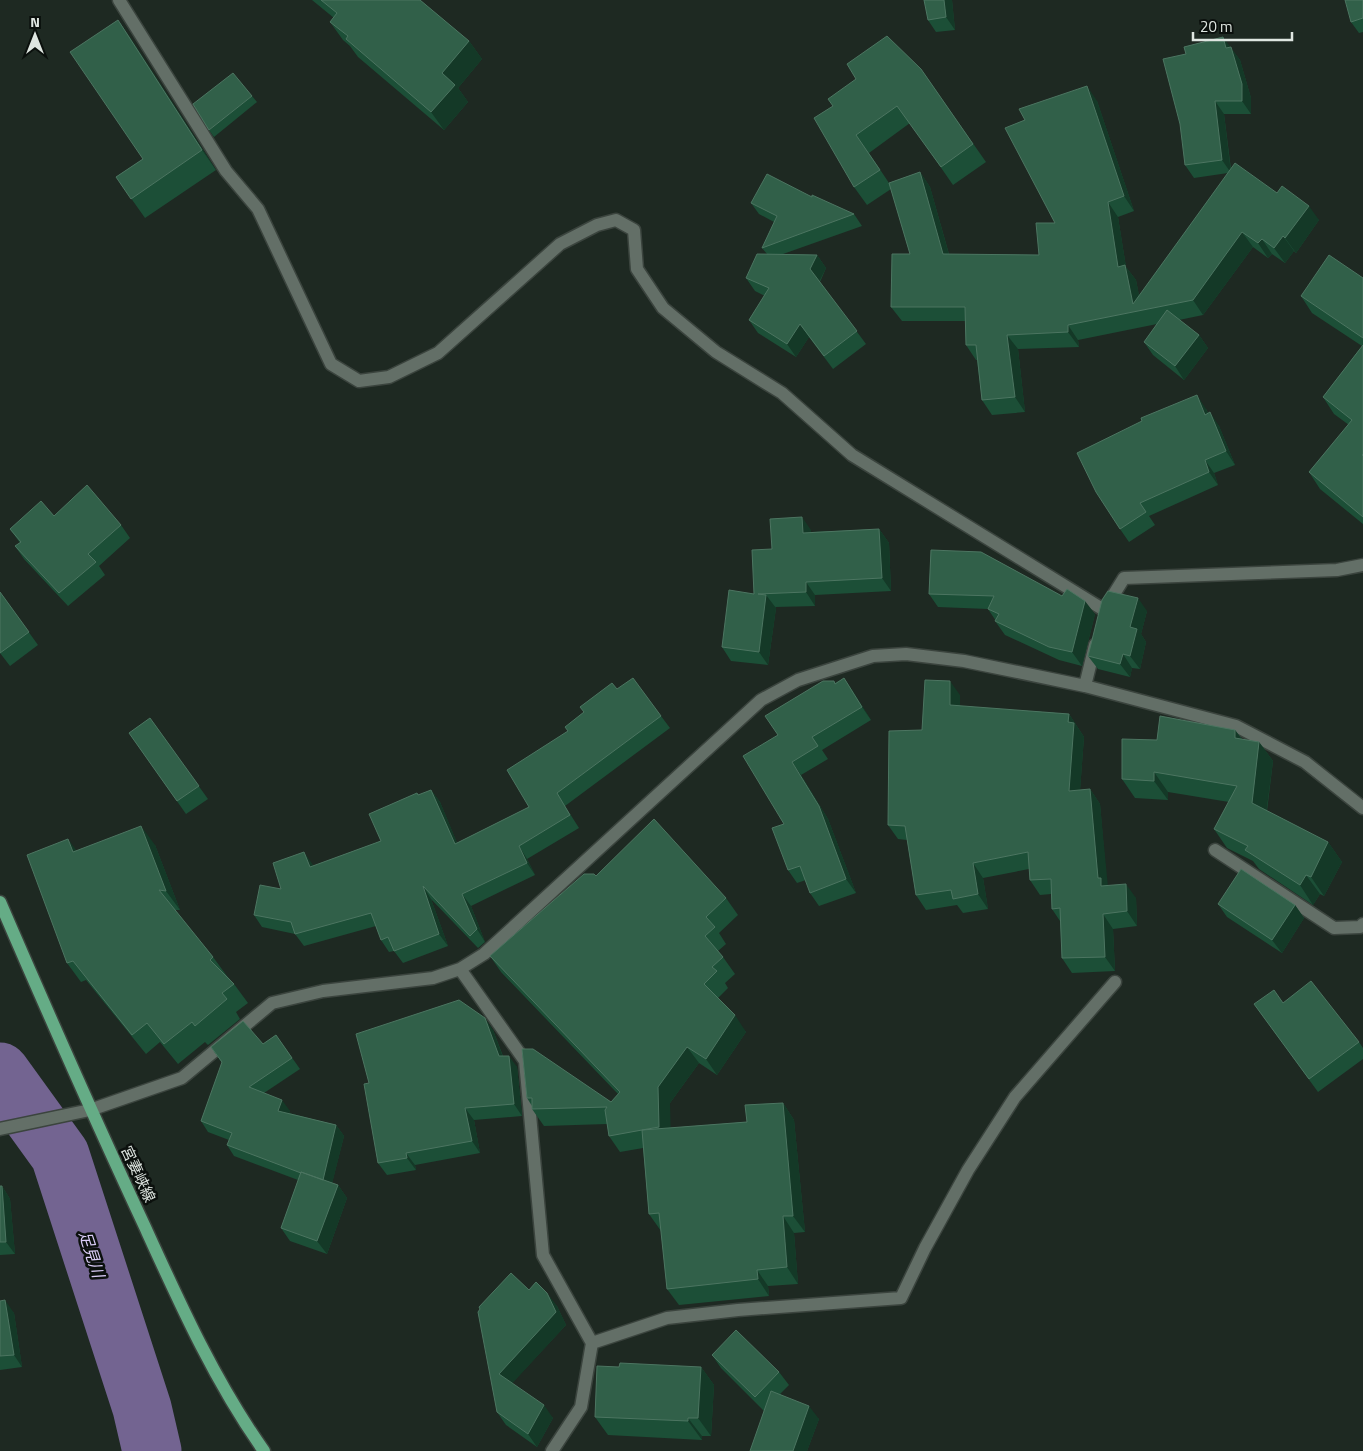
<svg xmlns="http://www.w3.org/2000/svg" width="1363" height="1451" font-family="'Titillium Web','Noto Sans JP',sans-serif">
  <rect width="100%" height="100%" fill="#1e2922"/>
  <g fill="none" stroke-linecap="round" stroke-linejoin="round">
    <!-- river -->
    <path stroke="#736491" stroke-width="59" d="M0 1072 60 1155 142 1408 152 1451"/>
    <defs>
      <path id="minor" d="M119 0 226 171 258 209 331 364 359 381 389 377 438 353 560 244 597 225 616 220 634 230 637 269 663 308 716 352 782 393 852 455 1104 610
        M1106 607 1124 578 1337 570 1363 565
        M1085 686 1095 645
        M1215 850 1334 928 1360 927 1363 924
        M460 969 525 1061 543 1255 592 1343 581 1407 552 1451
        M0 1129 90 1110 182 1078 272 1003 323 991 433 978 460 969 484 954 761 700 798 680 873 656 906 654 964 661 1085 686 1236 726 1305 762 1363 808
        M592 1343 667 1318 738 1310 901 1298 925 1248 968 1170 1015 1097 1115 982"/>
      <path id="primary" d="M0 902C47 1011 95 1120 145 1227 180 1304 215 1382 264 1451"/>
    </defs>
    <!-- minor casing -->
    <use href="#minor" stroke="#3b443e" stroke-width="15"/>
    <!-- primary casing -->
    <use href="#primary" stroke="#3b443e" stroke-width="15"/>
    <!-- minor -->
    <use href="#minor" stroke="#636f67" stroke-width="12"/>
    <!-- primary -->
    <use href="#primary" stroke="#65ac86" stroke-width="12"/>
  </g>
  <!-- wall -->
  <path fill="#1c4f37" d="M312 0H420L469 41 482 59 458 88 468 102 444 130 358 57 350 46 343 40 330 22 334 18Z
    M924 0H952L955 30 936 32 928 20Z
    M1363 0V32L1359 33 1351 22Z
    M118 20 131 39 216 170 145 218 116 177 143 159Z
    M1230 47 1240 60 1251 98V114H1224L1231 169 1277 193 1319 220 1296 253 1294 251 1285 263 1272 254 1268 258 1253 247 1203 315 1179 320 1199 335 1208 348 1184 380 1153 355 1144 342 1157 324 1078 340 1079 347 1018 349 1025 412 992 415 982 400 977 360H976L966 345 965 321H902L891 307 910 254 891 189 867 205 854 187 833 106 921 69 986 162 953 185 910 123 869 153 889 183 920 172 930 187 949 254 1039 255 1055 223 1097 101 1134 211 1118 217 1126 267 1136 280 1139 296 1228 173 1194 178 1185 165Z
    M252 96 257 102 214 137 209 130Z
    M812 197 854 214 862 226 783 254 817 255 826 268 820 282 866 344 833 369 809 337 796 357 758 333 749 320 765 296 755 291 746 278 767 254 762 248 774 222 759 214 751 203Z
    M1363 278V524L1320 489 1309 472 1349 425 1334 414 1323 397 1362 346 1312 313 1301 296Z
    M1206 409 1208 413 1219 426 1235 465 1214 473 1218 485 1149 516 1155 525 1129 542 1120 529Z
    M54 516 121 525 130 538 99 566 105 575 68 606 24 559 15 546 20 543 10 529Z
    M879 529 889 543 891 591 815 595V606L775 607 776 608 768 665 731 661 722 647 754 594 772 549 811 530V532Z
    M931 550 1095 614 1082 666 1059 660 1005 635 995 621H996L988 609 938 607 929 594Z
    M0 592 38 645 10 666 0 653Z
    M1147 611 1141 634 1146 642 1140 669 1132 668 1130 677 1098 669 1088 656Z
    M844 678 871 720 822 750 828 759 801 775 828 819 856 893 819 906 810 893 806 880 797 883 788 870 784 824 778 735 835 683Z
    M617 689 661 716 670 728 565 806 579 828 527 859 535 875 471 906 485 942 478 948 431 899 448 946 403 963 394 951 389 952 381 940 376 926 304 946 295 934 262 927 254 915 281 889 313 865V866L381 841 417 793 419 795 431 790 440 802 457 843 529 807 568 732Z
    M960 695V706L1069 714 1084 737 1080 790 1090 789 1100 804 1107 886 1136 898 1137 926 1113 929 1115 971 1072 973 1062 958 1060 921 1052 909 1051 894 1040 895 1030 880 1029 869 983 878 988 909 963 913 957 905 926 910 916 895 907 840 898 839 888 825 922 730Z
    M150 718 208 799 186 814 129 733Z
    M1235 730 1242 739 1259 742 1273 761 1267 811 1328 842 1342 862 1324 896 1320 894 1313 905 1259 869 1253 861 1227 848 1214 829 1229 802 1168 792V800L1135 798 1122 779 1157 740Z
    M155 845 180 910H175L213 957 227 976 234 984 248 1003 236 1012 240 1019 208 1045 205 1042 178 1064 160 1042 146 1054 86 980 81 982 67 963 77 851Z
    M596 876 726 898 738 915 719 933 726 944 718 951 723 957 735 974 725 983 728 988 718 998 746 1032 717 1075 699 1063 670 1103V1128L747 1122 783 1103 794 1120 805 1232 794 1233 798 1284 768 1286 769 1296 679 1305 667 1289 661 1231 649 1214 643 1148 620 1152 609 1136 607 1124 544 1126 532 1109V1106L527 1098 522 1049 611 1102 618 1094 501 972 490 956Z
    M1218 904 1295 905 1304 918 1282 953 1227 917Z
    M1283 1003 1359 1042 1363 1048V1059L1318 1092 1254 1004Z
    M493 1030 503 1056 517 1067 522 1116 474 1120 480 1153 415 1165 416 1170 387 1175 378 1163 369 1083Z
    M276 1035 300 1069 264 1093 290 1111 289 1113 336 1125 344 1136 332 1183 338 1185 347 1198 327 1254 290 1241 281 1228 298 1180 234 1156 227 1145 229 1140 208 1132 201 1121 222 1063 211 1047 263 1044Z
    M0 1186H2L10 1199 15 1254 0 1255Z
    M529 1290 557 1306 566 1325 512 1383 553 1418 537 1447 506 1425 497 1412 480 1309 479 1307Z
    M0 1301 14 1313 22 1367 0 1370Z
    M712 1355 779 1372 789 1385 780 1394 819 1419 807 1451H750L765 1410 764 1411 721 1368Z
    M619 1367H701L714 1385 711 1436H702V1440L608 1435 595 1417Z"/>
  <!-- shaded-wall -->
  <path fill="#143927" d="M944 0H952L955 30 946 17Z
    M118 20 131 39 216 170 202 150Z
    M1223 37 1240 60 1251 98V114L1242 101Z
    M469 41 482 59 458 88 468 102 444 130 431 112 442 73Z
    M1087 86 1097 101 1134 211 1124 196Z
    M1215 101 1224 114 1231 173 1222 160Z
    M920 172 930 187 953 269 943 254Z
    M1108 202 1118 217 1126 267 1136 280 1142 310 1133 304 1118 267Z
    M1309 206 1319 220 1296 253 1285 238Z
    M1242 232 1253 247 1203 315 1193 300Z
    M1283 236 1294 251 1285 263 1274 248Z
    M1262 239 1272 254 1268 258 1258 243Z
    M817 255 826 268 819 282 810 269Z
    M800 324 809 337 796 357 787 344Z
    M1068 325 1078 340 1079 347 1068 332Z
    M1007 335 1018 349 1025 412 1015 397Z
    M1199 335 1208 348 1184 380 1175 366Z
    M1197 395 1206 409 1214 428 1205 415Z
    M1210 412 1219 426 1235 465 1226 451Z
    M1205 460 1214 473 1218 485 1209 472Z
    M802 517 811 530 812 546 803 533Z
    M879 529 889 543 891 591 882 578Z
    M806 582 815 595V606L806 592Z
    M766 595 776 608 768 665 759 652Z
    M1138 598 1147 611 1141 634 1146 642 1140 669 1130 656V627Z
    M1085 601 1095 614 1082 666 1072 652Z
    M1123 654 1132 668 1130 677 1120 664Z
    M844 678 853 691 871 720 862 707Z
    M950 681 960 695V719L950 705Z
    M1069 714 1084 737 1079 805 1069 791Z
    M1235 730 1249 749 1235 738Z
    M1259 742 1273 761 1265 822 1252 803Z
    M792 762 801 775 828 819 856 893 846 879Z
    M1154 772 1168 792V800L1154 781Z
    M1090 789 1100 804 1108 887 1101 886 1098 878Z
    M431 790 440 802 463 857 455 844Z
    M141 826 155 845 180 910 166 891Z
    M68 839 82 858 73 852Z
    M1328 842 1342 862 1324 896 1311 877Z
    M519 846 527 859 535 875 527 863Z
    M304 852 313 865 318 880 310 867Z
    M973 863 983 878 988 909 978 894Z
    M1306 875 1320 894 1313 905 1300 885Z
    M1126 884 1136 898 1137 926 1127 911Z
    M423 886 431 899 448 946 439 934Z
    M462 894 471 906 485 942 477 929Z
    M1295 905 1304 918 1282 953 1272 940Z
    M1103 914 1113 929 1115 971 1105 957Z
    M735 1015 746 1032 717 1075 706 1059Z
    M485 1018 493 1030 507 1068 499 1056Z
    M687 1047 699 1063 670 1103 671 1143 659 1127 658 1087Z
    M509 1056 517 1067 522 1116 514 1104Z
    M282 1100 290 1111 286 1122 278 1111Z
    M783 1103 794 1120 805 1232 793 1216Z
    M465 1108 474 1120 480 1153 472 1141Z
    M336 1125 344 1136 330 1192 322 1181Z
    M406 1153 415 1165 416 1170 407 1158Z
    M338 1185 347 1198 327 1254 317 1241Z
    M2 1186 10 1199 15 1254 6 1242Z
    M783 1216 794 1233 798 1284 787 1267Z
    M757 1270 768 1286 769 1296 758 1279Z
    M547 1293 557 1306 566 1325 508 1388 499 1374Z
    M5 1300 14 1313 22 1367 14 1355Z
    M701 1367 714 1385 711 1436 698 1418Z
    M544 1405 553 1418 537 1447 528 1434Z
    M809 1406 819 1419 807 1451H793Z
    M688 1418 702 1436V1440L688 1421Z"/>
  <!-- building -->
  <path fill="#316049" stroke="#4c7561" d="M321 0H420L469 41 442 73 455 85 431 112 346 39 348 36 330 22 337 13Z
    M924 0H944L946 17 928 20Z
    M1345 0H1363V18L1351 22Z
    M118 20 202 150 131 199 116 177 143 159 70 52Z
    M887 36 921 69 973 144 941 167 897 106 856 135 880 170 854 187 814 118 833 106 828 99 856 79 847 64Z
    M1223 37 1226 48 1231 47 1242 84V101H1215L1222 160 1185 165 1180 124 1163 59 1186 54 1184 47Z
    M233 73 252 96 209 130 193 104Z
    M1087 86 1124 196 1108 202 1118 267 1125 265 1133 304 1235 163 1277 193 1282 186 1309 206 1285 238 1283 236 1274 248 1262 239 1258 243 1242 232 1193 300 1068 325V332L1007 335 1015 397 982 400 976 345H966L965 307H891L892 254H910L889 183 920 172 943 254 1039 255 1036 223H1055L1005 128 1025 120 1019 109Z
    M767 174 812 197V195L854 214 762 248 777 216 751 203Z
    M757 254 817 255 810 269 857 331 824 356 800 324 787 344 749 320 769 288 746 278Z
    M1329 255 1363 278V338L1301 296Z
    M1167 310 1199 335 1175 366 1144 342Z
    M1363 345V454L1362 455 1363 456V517L1309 472 1352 420 1323 397Z
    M1197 395 1205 415 1210 412 1226 451 1205 460 1209 472 1140 503 1146 512 1120 529 1096 492 1077 453 1142 421 1141 418Z
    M87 485 121 525 88 554 96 562 59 593 15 546 21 542 10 529 41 501 54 516Z
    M802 517 803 533 879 529 882 578 806 582V592L758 594 766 595 759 652 722 647 729 590 754 594 752 550 772 549 770 519Z
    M931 550 981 552 1062 596 1067 589 1085 601 1072 652 1049 647 995 621 999 614 988 609 994 596 929 594Z
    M1108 591 1138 598 1130 627 1137 629 1130 656 1123 654 1120 664 1088 656 1102 600Z
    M0 592 29 632 0 653Z
    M633 678 661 716 557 793 570 815 519 846 527 863 462 894 477 929 470 936 423 886 439 934 394 951 388 937 381 940 371 913 295 934 291 922 254 915 260 885 281 889 273 863 304 852 310 867 381 841 369 814 417 793 418 795 431 790 455 844 529 807 507 770 568 731 565 727 584 712 580 707 612 683 617 689Z
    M844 678 862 707 812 737 818 746 792 762 819 806 846 879 810 893 800 866 788 870 772 828 784 824 743 756 778 735 765 716 823 681H834L835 684Z
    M925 680 950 681V705L1069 714 1068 722 1074 723 1069 791 1090 789 1098 878H1101V886L1126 884 1127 911 1103 914 1105 957 1062 958 1060 908 1052 909 1051 879 1030 880 1028 852 973 863 978 894 953 899 951 890 916 895 905 826 888 825 889 731 922 730Z
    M1160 716 1235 730V738L1259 742 1252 803 1328 842 1311 877 1306 875 1300 885 1245 850 1248 846 1214 829 1237 786 1154 772V781L1122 779V739L1157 740Z
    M150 718 199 786 177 801 129 733Z
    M654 819 726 898 706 917 715 927 705 936 723 957 712 967 717 971 704 984 735 1015 706 1059 687 1047 658 1087 659 1127 642 1130 747 1122 745 1105 783 1103 793 1216H783L787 1267 757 1270 758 1279 667 1289 659 1213 649 1214 642 1130 609 1136 605 1110 607 1107 532 1109V1098H527L522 1049H533L611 1102 620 1092 490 956 584 874H594L596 876Z
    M141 826 166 891 159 890 213 957 210 960 234 984 222 993 227 999 195 1026 192 1022 164 1044 147 1023 132 1035 73 961 67 963 27 855 68 839 73 852Z
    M1241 869 1295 905 1272 940 1218 904Z
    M1311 981 1359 1042 1309 1079 1254 1004 1274 990 1283 1003Z
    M459 1000 485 1018 499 1056H509L514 1104 465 1108 472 1141 406 1153 407 1158 378 1163 364 1084 369 1083 356 1034Z
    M243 1021 263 1044 276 1035 292 1058 249 1087 282 1100 278 1111 336 1125 323 1180 301 1172V1173L227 1145 232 1133 201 1121 222 1062 211 1047Z
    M301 1172 338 1185 317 1241 281 1228Z
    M0 1186H2L6 1242H0Z
    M511 1273 529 1290 536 1282 547 1293 556 1312 499 1374 544 1405 528 1434 497 1412 478 1312 480 1309 479 1307Z
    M5 1300 14 1355 0 1356V1301Z
    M736 1330 779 1372 755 1397 712 1355Z
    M620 1363 701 1367 698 1418H688V1421L595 1417 597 1366 619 1367Z
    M771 1391 809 1406 793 1451H750Z"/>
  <g text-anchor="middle" stroke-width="5" stroke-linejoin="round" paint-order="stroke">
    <!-- street labels -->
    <g font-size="15" fill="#dfe6e1" stroke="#0b100d">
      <text transform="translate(138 1174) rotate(65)" y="5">宮妻峡線</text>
    </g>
    <!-- water labels -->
    <g font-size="16" font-style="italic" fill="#daccf7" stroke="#0b100d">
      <text transform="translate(92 1254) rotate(72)" y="6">足見川</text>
    </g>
  </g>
  <!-- north arrow -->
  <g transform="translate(35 35)" stroke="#0b100d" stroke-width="4" paint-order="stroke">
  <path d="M0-4L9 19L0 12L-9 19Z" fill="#dfe6e1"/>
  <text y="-8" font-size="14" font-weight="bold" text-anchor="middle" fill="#dfe6e1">N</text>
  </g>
  <!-- scale -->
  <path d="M1193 32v8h99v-8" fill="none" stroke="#dfe6e1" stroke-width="2.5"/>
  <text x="1200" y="32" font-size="15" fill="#dfe6e1" stroke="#0b100d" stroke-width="4" paint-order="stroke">20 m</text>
</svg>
